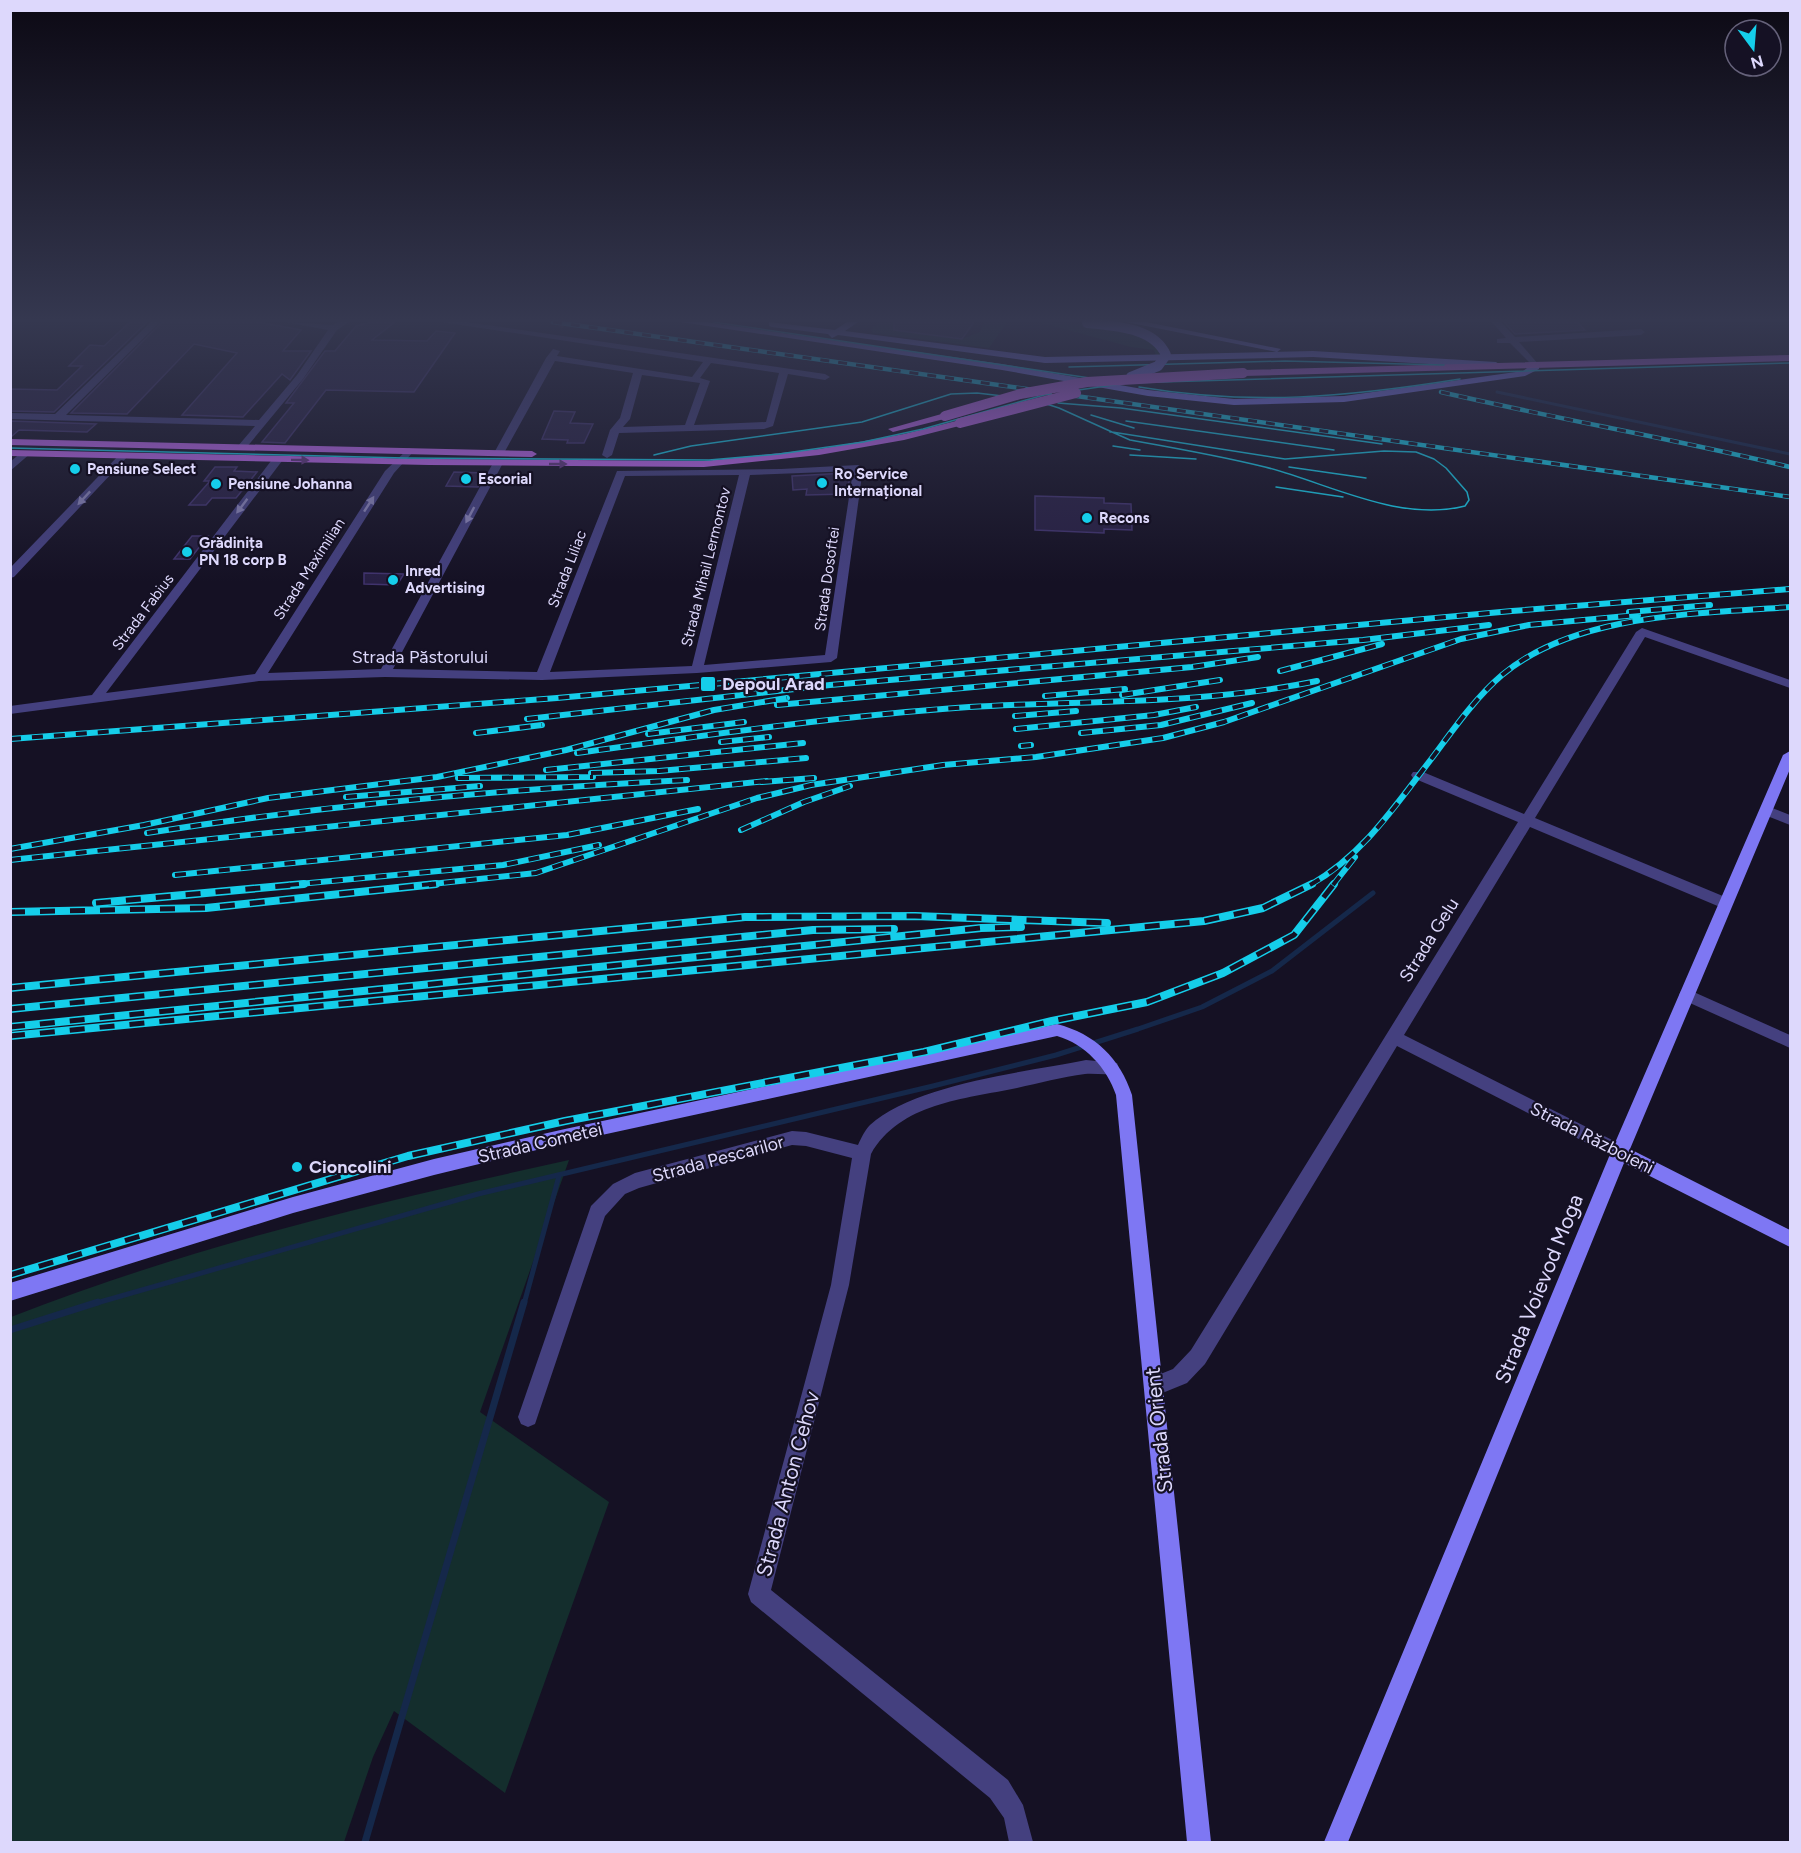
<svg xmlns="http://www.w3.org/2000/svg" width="1801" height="1853" font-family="Figtree,sans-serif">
  <rect width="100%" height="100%" fill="#151124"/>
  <!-- green -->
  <path fill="#142e2d" d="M880 322H907L908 332 962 339 980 332 984 322H1007L989 348 873 333 871 329Z
    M1038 322C1061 322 1133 327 1150 340 1154 343 1158 351 1160 355L1156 356 1154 350 1131 347Z
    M569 1160 480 1412 609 1502 505 1793 394 1711 373 1757 344 1842H11V1317C192 1246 379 1202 569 1160Z"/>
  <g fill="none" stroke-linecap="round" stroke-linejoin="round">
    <!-- stream-far2 -->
    <path stroke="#15284a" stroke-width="3" d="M1497 392 1790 454"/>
    <!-- stream-far1 -->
    <path stroke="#15284a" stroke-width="5" d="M93 1304 478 1194 933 1086 1056 1055 1138 1029 1202 1007 1272 971 1373 893
      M524 1304 559 1176"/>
    <!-- stream -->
    <path stroke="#15284a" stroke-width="7" d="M10 1330 98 1302
      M365 1842 524 1302"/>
  </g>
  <!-- building -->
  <path fill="#271f43" stroke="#40336d" stroke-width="1.5" d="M130 322H147L54 412 10 411V389L57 390 82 366H69L90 345 104 346Z
    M162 322H258L301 330 283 351H311L290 380 282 374 243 417 182 415 237 353 194 344 127 414 71 413Z
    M372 322H395L372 340 427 341 436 331 455 333 414 392 326 390 285 443 262 442 294 403H286L325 351H335L356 326Z
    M894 322H974L962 339 894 330Z
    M1504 322H1577L1585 330 1515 334Z
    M554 411 575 412 570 423 593 424 584 443H567L568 440 542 439Z
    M10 421 96 424 87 432 19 430 11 437Z
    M215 467H237L234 471 257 472 236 498H212L206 505H189L210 481H204Z
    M454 472 485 473 478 487 446 486Z
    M847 473 850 475 847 494 806 495 807 489 793 490 792 476Z
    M1035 496 1104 498V503L1131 504 1132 530 1104 529V533L1035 530Z
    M192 536H208L190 559H174Z
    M364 573 404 574 397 585 364 584Z"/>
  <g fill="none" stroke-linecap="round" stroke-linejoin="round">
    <!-- street-tunnel -->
    <path stroke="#332f44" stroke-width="10" stroke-dasharray="10 4.5" stroke-linecap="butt" d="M558 325 561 322"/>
    <!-- street -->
    <path fill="#44407f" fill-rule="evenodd" d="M151 322H160L66 415 259 420 297 375 328 330 285 322 333 325 338 322H349L337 330 303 379 246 448 238 446 255 426 10 419V413L55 414Z
      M442 322H466L825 374 830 377 825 380 788 374 773 426 764 429 619 433 612 455 607 458 602 455 610 430 620 418 633 373 555 361 504 453 499 456 494 453 546 358 553 349 560 351 557 356 692 377 703 362ZM711 363 779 373 766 422 694 425 710 381 700 378ZM642 375 700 383 685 425 623 427 630 419Z
      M1492 322H1501L1515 337 1641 329 1645 332 1641 335 1519 342 1539 365 1535 368 1510 343H1497V339L1506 338Z
      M409 448 414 451 394 473 268 673 381 669 493 463 498 460 503 463 393 669 537 672 617 471 781 469 858 465 863 468 837 658 831 662 697 673 542 680 385 677 259 681 10 714V706L92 695 274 457H282V461L106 693 255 674 385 471ZM853 471 825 655 704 665 750 475ZM739 475 692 666 550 672 625 476Z
      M23 451 31 453 10 471V462Z
      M121 453 129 455 14 577 10 578V568Z
      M1642 628 1790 680V688L1645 637 1535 818 1730 899 1732 903 1730 907H1720L1530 827 1404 1035 1626 1147 1629 1152 1626 1157 1620 1159 1614 1157 1397 1046 1205 1364 1187 1383 1155 1396 1148 1393 1145 1386 1148 1379 1173 1369 1191 1350 1518 822 1413 778 1411 775 1413 772H1423L1524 814 1636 632Z
      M1767 806 1790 815V825L1762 814 1760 811 1762 808Z
      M1687 989 1790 1035V1048L1681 999 1679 995 1681 991Z
      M1086 1060 1117 1063 1119 1068 1117 1073C1106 1076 1096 1073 1085 1074 1062 1077 1039 1083 1017 1088 964 1099 900 1103 871 1154L849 1285 771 1590 1008 1780 1023 1805 1033 1842H1009L1004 1818 990 1798 751 1602 748 1594 831 1285 852 1158 806 1146 792 1145 639 1188 625 1194 605 1216 535 1424 528 1427 521 1424 518 1417 591 1206 613 1184 635 1173 792 1131 806 1132 858 1145C861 1138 865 1130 870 1125 914 1084 1026 1072 1086 1060Z"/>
    <!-- secondary -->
    <path fill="#7e77f3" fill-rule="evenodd" d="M681 322H706L1002 364 1148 390 1234 399 1344 396 1523 371 1535 362 1539 365V369L1525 376 1344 402 1234 405 1148 396 1002 370Z
      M769 322 835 330 847 322H858L845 331 1045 357 1313 351 1496 362 1500 365 1496 368 1313 357 1045 363 838 335 832 338 828 334 772 327 769 326Z
      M1126 322H1146L1281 349 1277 352Z
      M1790 751V769L1630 1149 1790 1230V1247L1624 1163 1348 1842H1324L1611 1152 1783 755Z
      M1057 1024C1095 1034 1120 1058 1132 1095L1211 1842H1187L1116 1095C1107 1068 1085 1044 1057 1036L565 1143 434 1175 293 1213 10 1301V1283L293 1197 434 1159 565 1129Z"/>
    <!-- primary -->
    <path fill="#c268f2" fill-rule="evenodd" d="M1790 355V361L1243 376 1239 373 1243 370Z
      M945 413 950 416 948 418 893 432 888 429Z
      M960 420 963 421V425L904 440 819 455 704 467 429 465 10 456V450L429 459 704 461 819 449 904 434Z
      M10 439 532 451 537 454 532 457 10 445Z"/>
    <!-- tram -->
    <path stroke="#15ceea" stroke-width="1.5" d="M713 322 1110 381
      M1069 367 1285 361 1444 365
      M1139 387C1252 406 1347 397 1460 379
      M1034 400 1059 408 1112 432
      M1058 403 1121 408 1382 444
      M1091 415 1134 428
      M1126 421 1334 450
      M1110 432H1112
      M1112 432 1285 459 1384 451 1416 452 1434 459 1446 468 1467 492 1469 500 1465 506C1399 523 1328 483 1265 467 1221 456 1175 448 1130 440Z
      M1113 446 1140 450
      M10 448 405 458 709 460 779 454 863 442 923 429 1044 395 1127 383 1790 363
      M654 455 691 446 862 422 951 394 977 393 1021 398
      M1130 455 1196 459
      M1289 467 1366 478
      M1276 487 1343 497"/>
    <defs>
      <path id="rail-far2" d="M553 322 1790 497
        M1441 392C1557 419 1674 439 1790 467"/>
      <path id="rail-far1" d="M1629 612 1710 605
        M1280 671 1382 644
        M1122 695 1220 680
        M1045 696 1125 689
        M777 705 1192 667 1258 657
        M1015 716 1076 711
        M527 719 830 685 1363 640 1489 625
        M1016 729 1154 715 1196 707
        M476 733 542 725
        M1081 733 1161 725 1252 703
        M648 734 744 722
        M10 739 557 698 1512 611 1790 589
        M721 742 769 737
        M1021 746 1031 745
        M577 753C707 735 838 716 969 707 1085 700 1202 705 1317 681
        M546 770 803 743
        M591 773 659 771 806 758
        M458 778 593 777
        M761 782 814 778
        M346 797 480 786
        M741 830 804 802 850 786
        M147 833C325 805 507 789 687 780
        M10 849 144 825 268 798 437 777 566 750 714 710 787 698
        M10 860 767 781
        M175 875 567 835 698 809
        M288 885 503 865 599 845
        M422 885 536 873 757 798 811 785 943 765 1036 757 1163 738 1224 722 1461 639 1529 625 1638 615
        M1310 885C1363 855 1395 806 1432 758 1453 730 1475 698 1502 675 1576 613 1698 614 1790 607
        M1333 885 1355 857"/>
      <path id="rail" d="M96 903 304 884
        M10 912 206 908 436 884
        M10 988 745 917 915 916 1107 923
        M10 1009 813 930 894 929
        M10 1027 981 928 1021 927
        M10 1036 1204 921 1263 908 1312 884
        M10 1275 408 1156 565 1121 924 1052 1052 1021 1147 1002 1223 973 1294 935 1334 884"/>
    </defs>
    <!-- rail-far2 casing -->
    <use href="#rail-far2" stroke="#15ceea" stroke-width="4.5"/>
    <!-- rail-far1 casing -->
    <use href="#rail-far1" stroke="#15ceea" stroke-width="6"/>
    <!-- rail casing -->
    <use href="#rail" stroke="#15ceea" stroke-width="8"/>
    <!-- rail-far2 -->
    <use href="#rail-far2" stroke="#151124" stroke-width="3" stroke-dasharray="9" stroke-linecap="butt"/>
    <!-- rail-far1 -->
    <use href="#rail-far1" stroke="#151124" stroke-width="4" stroke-dasharray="11" stroke-linecap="butt"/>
    <!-- rail -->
    <use href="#rail" stroke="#151124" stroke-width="5" stroke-dasharray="15" stroke-linecap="butt"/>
    <!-- secondary-bridge -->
    <path stroke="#7e77f3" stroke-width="10" d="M1087 323C1114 326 1154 327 1166 355L1158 366 1131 377"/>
    <!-- primary-bridge -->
    <path stroke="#c268f2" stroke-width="10" d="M945 416 1020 394 1087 382 1243 373
      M960 423 1076 393"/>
  </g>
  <!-- one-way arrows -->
  <defs><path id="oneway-solid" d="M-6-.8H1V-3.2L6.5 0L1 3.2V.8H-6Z" transform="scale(1.5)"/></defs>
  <g fill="#633881">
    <use href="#oneway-solid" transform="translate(300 460) rotate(1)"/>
    <use href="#oneway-solid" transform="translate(558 464)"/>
  </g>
  <g fill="#8984b7">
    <use href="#oneway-solid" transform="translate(84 498) rotate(133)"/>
    <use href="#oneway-solid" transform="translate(369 504) rotate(-57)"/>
    <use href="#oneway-solid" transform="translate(242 506) rotate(127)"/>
    <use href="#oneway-solid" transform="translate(470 515) rotate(118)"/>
  </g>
  <!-- sky -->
  <linearGradient id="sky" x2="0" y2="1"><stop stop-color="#0c0914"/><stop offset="0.55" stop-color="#353850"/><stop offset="1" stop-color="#353850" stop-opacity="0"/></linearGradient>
  <rect width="1801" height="582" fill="url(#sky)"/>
  <!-- markers -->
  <g fill="#15ceea" stroke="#151124" stroke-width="2">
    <circle cx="75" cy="469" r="6"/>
    <circle cx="466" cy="479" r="6"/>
    <circle cx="822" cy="483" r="6"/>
    <circle cx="216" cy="484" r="6"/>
    <circle cx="1087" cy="518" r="6"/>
    <circle cx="187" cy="552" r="6"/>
    <circle cx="393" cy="580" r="6"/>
    <rect x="700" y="676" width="16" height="16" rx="3"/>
    <circle cx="297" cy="1167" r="6"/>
  </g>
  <g text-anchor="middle" stroke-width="4.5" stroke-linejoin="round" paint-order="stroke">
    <!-- far-poi labels -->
    <g font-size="15" font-weight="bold" fill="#ddd8fc" stroke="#151124" text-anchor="start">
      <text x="87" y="474">Pensiune Select</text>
      <text x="834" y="479">Ro Service<tspan x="834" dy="17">Internațional</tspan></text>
      <text x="478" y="484">Escorial</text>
      <text x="228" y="489">Pensiune Johanna</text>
      <text x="1099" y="523">Recons</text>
      <text x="199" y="548">Grădinița<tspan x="199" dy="17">PN 18 corp B</tspan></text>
      <text x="405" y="576">Inred<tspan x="405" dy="17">Advertising</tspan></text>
    </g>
    <!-- far-street labels -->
    <g font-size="15" fill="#ddd8fc" stroke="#151124">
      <text transform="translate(706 567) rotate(-76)" y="5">Strada Mihail Lermontov</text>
      <text transform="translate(309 569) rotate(-57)" y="5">Strada Maximilian</text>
      <text transform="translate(567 569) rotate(-69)" y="5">Strada Liliac</text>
      <text transform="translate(827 579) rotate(-82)" y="5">Strada Dosoftei</text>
      <text transform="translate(143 612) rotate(-53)" y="5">Strada Fabius</text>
    </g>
    <!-- street labels -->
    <g font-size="18" fill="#ddd8fc" stroke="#151124">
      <text x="420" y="663">Strada Păstorului</text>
      <text transform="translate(1429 940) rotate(-58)" y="6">Strada Gelu</text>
      <text transform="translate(1592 1138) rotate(27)" y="6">Strada Războieni</text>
      <text transform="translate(540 1143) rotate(-13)" y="6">Strada Cometei</text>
      <text transform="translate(718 1159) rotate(-15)" y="6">Strada Pescarilor</text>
    </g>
    <!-- poi labels -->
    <g font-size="18" font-weight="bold" fill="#ddd8fc" stroke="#151124" text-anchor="start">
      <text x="722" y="690">Depoul Arad</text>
      <text x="309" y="1173">Cioncolini</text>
    </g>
    <!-- near-street labels -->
    <g font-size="21" fill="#ddd8fc" stroke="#151124">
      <text transform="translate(1539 1289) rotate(-68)" y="7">Strada Voievod Moga</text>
      <text transform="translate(1159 1430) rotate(-96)" y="7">Strada Orient</text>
      <text transform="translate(788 1484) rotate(-75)" y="7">Strada Anton Cehov</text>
    </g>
  </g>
  <!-- border -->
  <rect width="1801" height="1853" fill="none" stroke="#ddd8fc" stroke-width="24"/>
  <!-- north arrow -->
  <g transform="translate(1753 48) rotate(164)"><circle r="28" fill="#151124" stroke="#65617a" stroke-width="1.5"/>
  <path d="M0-4.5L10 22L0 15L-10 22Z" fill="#15ceea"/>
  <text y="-9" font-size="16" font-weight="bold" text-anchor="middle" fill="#ddd8fc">N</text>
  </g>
</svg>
